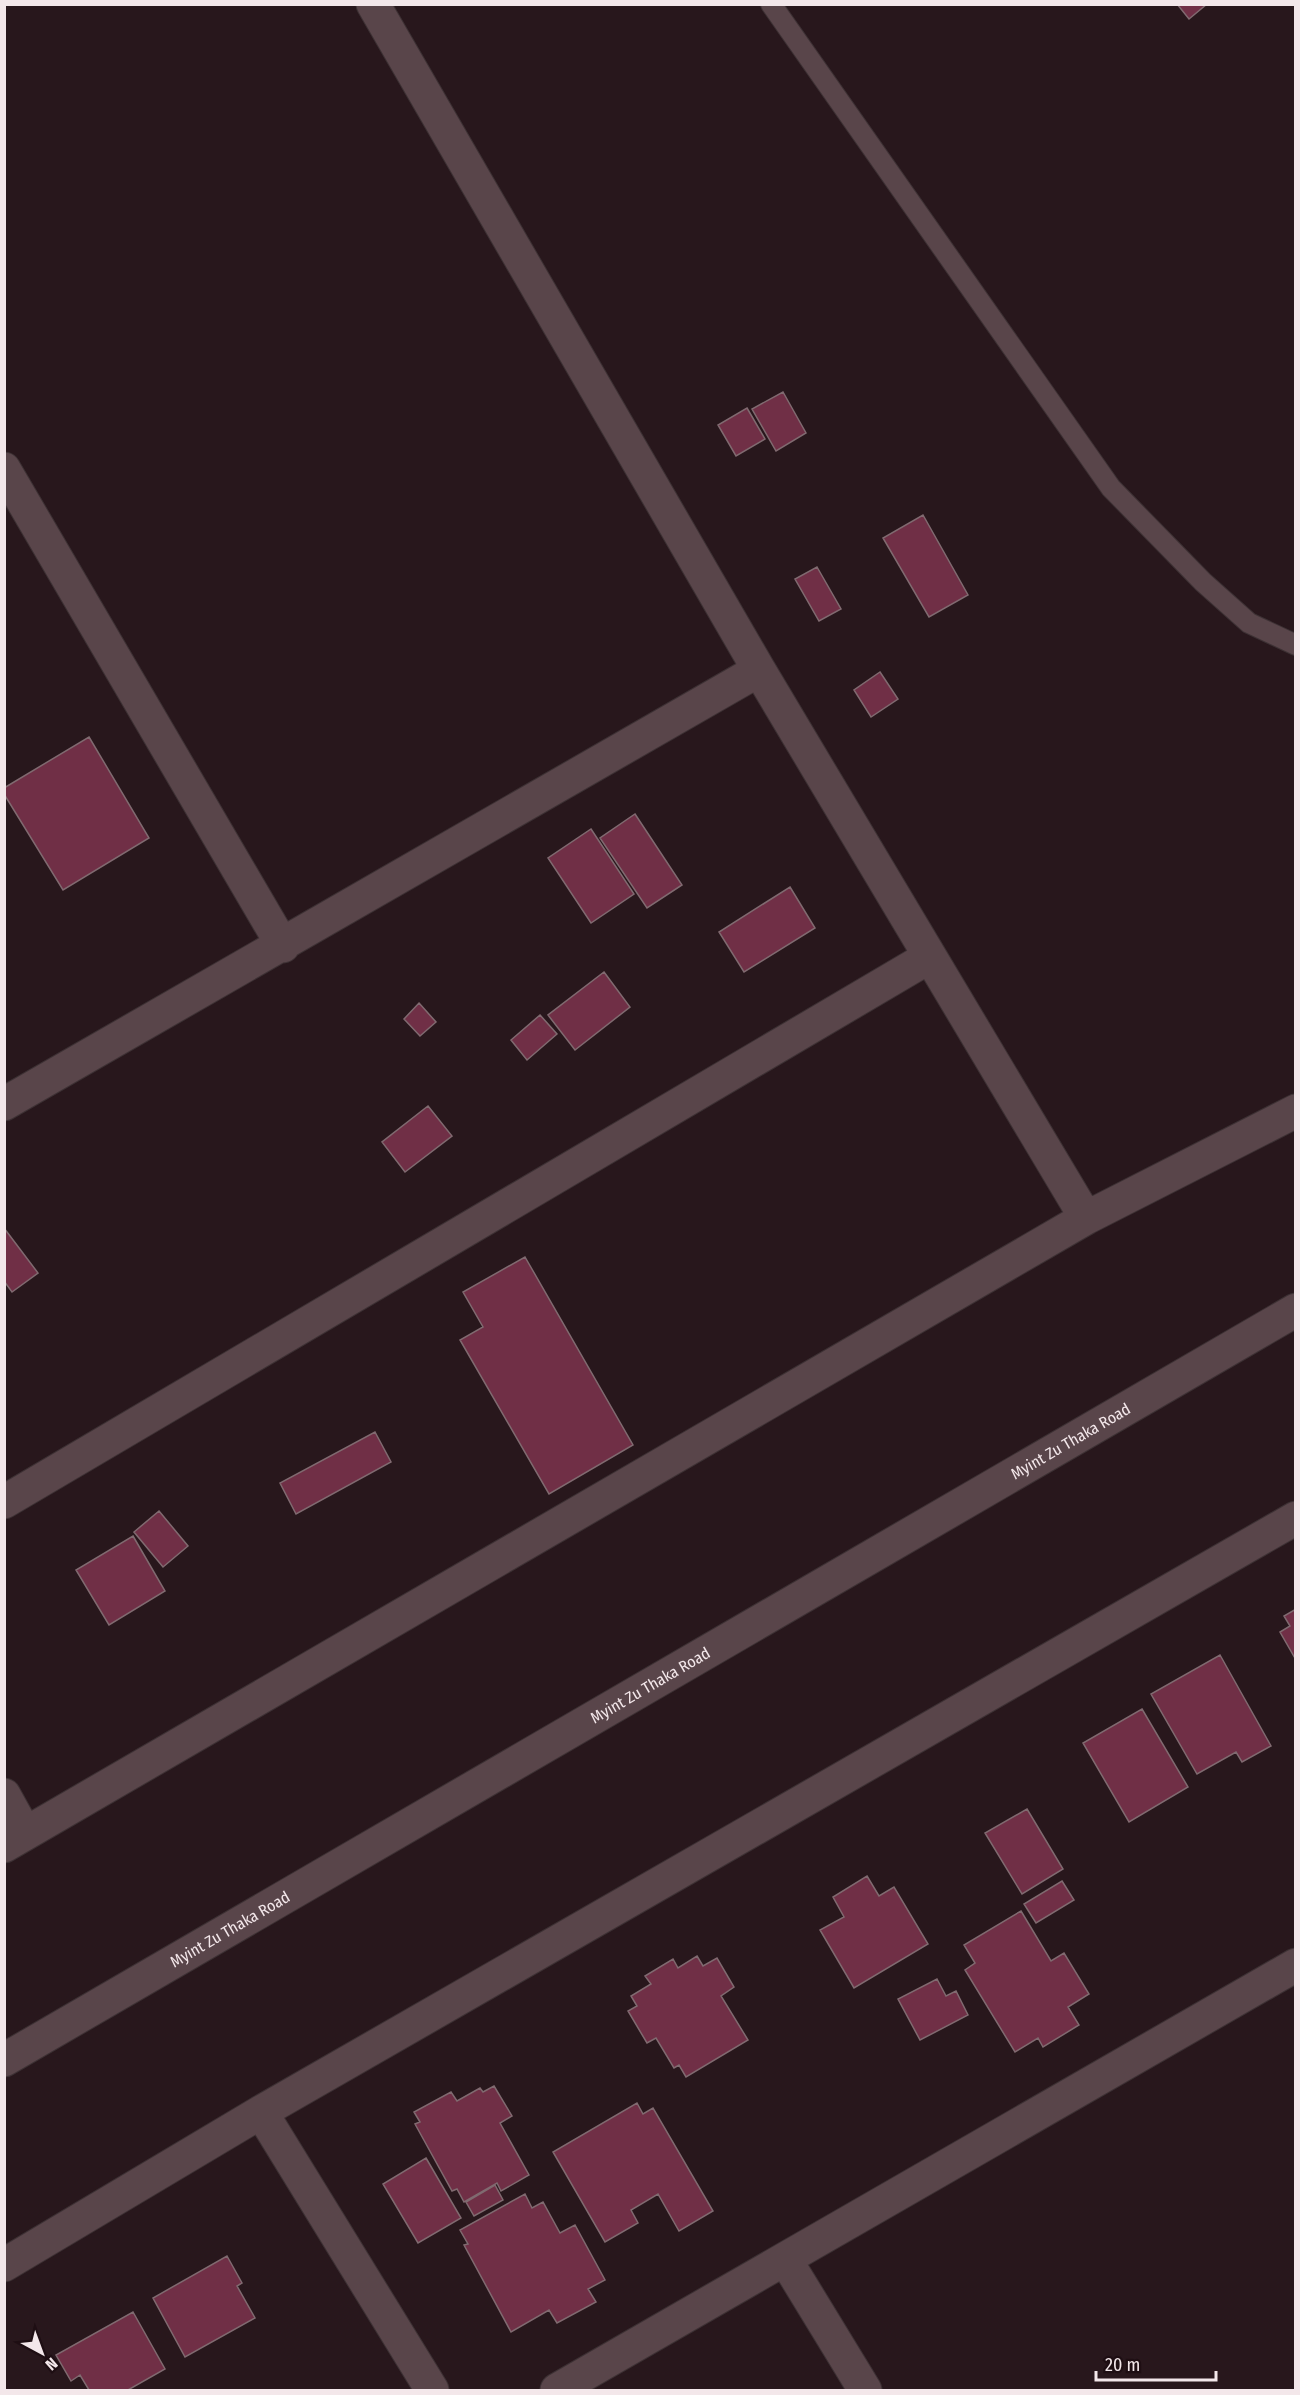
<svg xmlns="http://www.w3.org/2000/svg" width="1300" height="2395" font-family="'Fira Sans Condensed',sans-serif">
  <rect width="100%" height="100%" fill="#28171c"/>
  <!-- building -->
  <path fill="#702f46" stroke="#806a70" stroke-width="1.5" d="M1177 4H1207L1189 19Z
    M783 392 806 433 776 451 752 409Z
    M747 408 765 439 736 456 718 425Z
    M923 515 968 595 929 617 883 538Z
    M817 567 841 609 819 621 795 579Z
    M880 672 898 699 871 717 854 690Z
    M89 737 149 838 63 890 4 794V788Z
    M635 814 682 885 647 908 600 838Z
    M591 829 634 894 591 923 548 858Z
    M790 887 815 928 744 972 719 932Z
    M604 972 630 1007 575 1050 548 1015Z
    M419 1003 436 1022 420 1036 404 1019Z
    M540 1015 557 1034 527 1060 511 1040Z
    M428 1106 452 1136 405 1172 382 1142Z
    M4 1228 38 1273 12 1292 4 1281Z
    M525 1257 633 1445 549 1494 460 1340 483 1327 463 1292Z
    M375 1432 391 1462 296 1514 280 1483Z
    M159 1511 188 1546 163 1567 134 1532Z
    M133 1536 165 1591 109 1625 76 1570Z
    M1296 1609V1660L1280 1632 1290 1626 1284 1616Z
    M1220 1655 1271 1746 1242 1762 1236 1752 1197 1774 1151 1694Z
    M1142 1709 1188 1787 1129 1822 1083 1743Z
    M1027 1809 1063 1869 1022 1894 985 1833Z
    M867 1876 879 1896 894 1887 928 1944 854 1988 820 1930 844 1917 833 1897Z
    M1062 1881 1074 1900 1036 1923 1024 1904Z
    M1021 1911 1051 1961 1064 1953 1089 1994 1068 2007 1079 2025 1043 2047 1038 2038 1015 2052 965 1970 975 1963 964 1945Z
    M697 1956 703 1966 717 1958 734 1987 721 1996 748 2040 686 2077 679 2065 674 2068 656 2038 647 2043 628 2011 637 2006 631 1996 651 1984 645 1976 673 1959 678 1968Z
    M937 1979 946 1996 956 1991 968 2015 920 2040 898 1999Z
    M494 2086 512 2116 500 2123 529 2175 501 2191 497 2183 464 2202 457 2189 452 2191 415 2124 420 2122 414 2112 451 2092 457 2101 480 2088 483 2092Z
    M637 2103 643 2114 653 2108 713 2211 679 2231 658 2194 631 2210 638 2223 605 2242 553 2152Z
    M426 2158 461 2218 418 2243 383 2184Z
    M495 2185 503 2200 474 2216 466 2202Z
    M525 2194 532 2208 543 2202 560 2233 575 2225 605 2280 588 2289 596 2302 557 2323 549 2310 511 2332 464 2245 468 2244 460 2230Z
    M227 2256 242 2283 237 2286 255 2318 185 2357 153 2298Z
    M133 2312 165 2369 128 2390H89L80 2375 71 2381 56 2355Z"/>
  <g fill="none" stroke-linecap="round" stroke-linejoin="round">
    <defs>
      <path id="service" d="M771 4 1111 488 1203 582 1249 623 1296 645"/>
      <path id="minor" d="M4 469 283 946
        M4 1104 759 670
        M1086 1218 1296 1111
        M4 1502 929 957
        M4 1795 25 1833
        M4 1846 1086 1218 759 670 373 4
        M261 2112 432 2390
        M785 2259 865 2390
        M4 2265 261 2112 1296 1518
        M557 2390 1296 1965"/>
      <g id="tertiary">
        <path id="s1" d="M4 2060 1296 1310"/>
      </g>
    </defs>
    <!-- service casing -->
    <use href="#service" stroke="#3d3134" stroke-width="22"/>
    <!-- minor casing -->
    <use href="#minor" stroke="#3d3134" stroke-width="35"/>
    <!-- tertiary casing -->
    <use href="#tertiary" stroke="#3d3134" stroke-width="35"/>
    <!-- service -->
    <use href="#service" stroke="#59454a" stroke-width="20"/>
    <!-- minor -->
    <use href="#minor" stroke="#59454a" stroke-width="33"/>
    <!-- tertiary -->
    <use href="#tertiary" stroke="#59454a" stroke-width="33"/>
  </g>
  <g text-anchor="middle" stroke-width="6" stroke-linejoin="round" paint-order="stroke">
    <!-- street labels -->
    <g font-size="16" fill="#f3e7ea" stroke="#1e0e13">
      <text dy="6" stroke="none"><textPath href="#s1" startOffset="1233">Myint Zu Thaka Road</textPath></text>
      <text dy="6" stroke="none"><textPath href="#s1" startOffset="747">Myint Zu Thaka Road</textPath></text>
      <text dy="6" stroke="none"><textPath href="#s1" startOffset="261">Myint Zu Thaka Road</textPath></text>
    </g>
  </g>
  <!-- border -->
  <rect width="1300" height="2395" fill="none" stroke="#f3e7ea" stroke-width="12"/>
  <!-- north arrow -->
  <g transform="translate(42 2353) rotate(139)" stroke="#1e0e13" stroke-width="4.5" paint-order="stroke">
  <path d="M0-4.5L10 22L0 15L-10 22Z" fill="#f3e7ea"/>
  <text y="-9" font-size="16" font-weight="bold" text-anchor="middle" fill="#f3e7ea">N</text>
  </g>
  <!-- scale -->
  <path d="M1096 2371v9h120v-9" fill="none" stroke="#f3e7ea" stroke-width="3"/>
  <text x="1105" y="2371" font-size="18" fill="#f3e7ea" stroke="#1e0e13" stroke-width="4.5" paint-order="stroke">20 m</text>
</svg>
